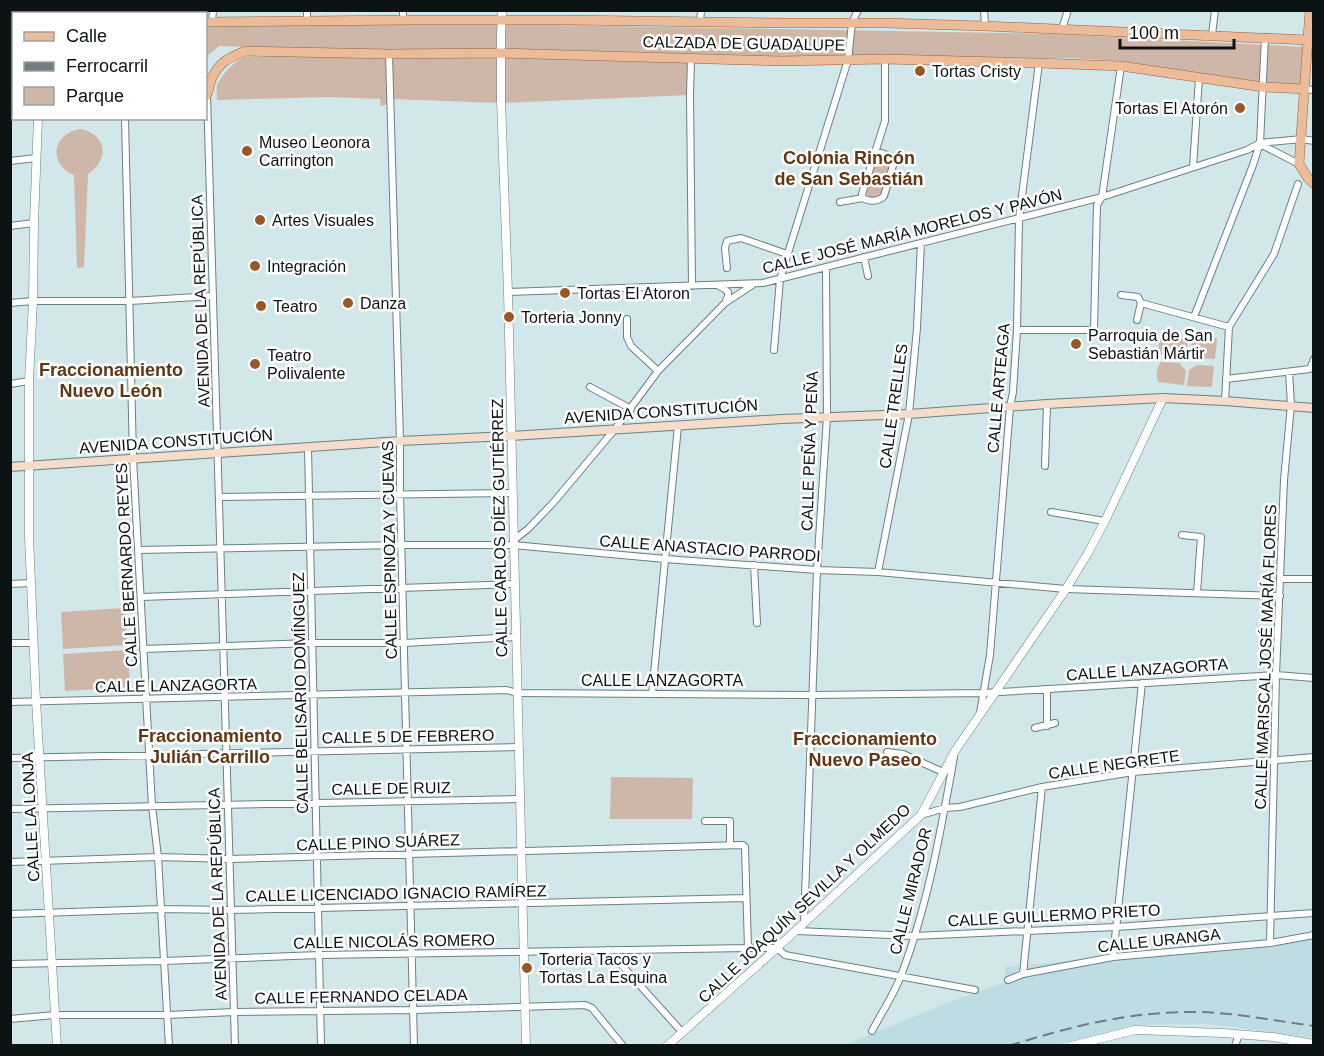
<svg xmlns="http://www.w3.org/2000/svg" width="1324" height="1056" font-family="Arial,sans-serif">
  <rect width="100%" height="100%" fill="#d1e7ea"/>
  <!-- built -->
  <path fill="#bedde3" d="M1313 938V1038L1210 1024 1139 1025 1054 1045 843 1046 949 1002 1006 982 1005 967 1108 957 1127 951 1274 945Z"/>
  <!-- green -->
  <path fill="#ceb7a8" d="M206 23 498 24 1056 34 1306 47 1303 85 1263 84 1122 61 1069 58 699 57 691 58 690 95 501 103 390 99 389 54 300 49 219 46 206 57Z
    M387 55V104L381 106 380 99 330 97 217 100C217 96 216 90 217 86 220 76 235 61 244 57Z
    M81 129C108 135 109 160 88 174L84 267 77 268 74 175C47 164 53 132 81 129Z
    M878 159 888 161 890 166 882 194 875 200 868 197 866 191 875 163Z
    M1162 335 1188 336 1187 350 1179 357 1161 355C1158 347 1158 343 1162 335Z
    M1192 336 1216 338 1217 340 1215 359 1198 358 1194 352 1191 351Z
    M1161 362 1179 363 1183 368 1186 370 1184 385 1158 382C1156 374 1156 369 1161 362Z
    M1197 365 1214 366 1212 386 1210 387 1187 386 1189 370Z
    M125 608 127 645 63 649 61 612Z
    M128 650 130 687 65 691 63 654Z
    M611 777 693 778 692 819H610Z"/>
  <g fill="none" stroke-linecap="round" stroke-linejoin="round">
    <defs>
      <path id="minor" d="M42 10V14
        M111 10V14
        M984 10 985 26
        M307 20V10
        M403 20V10
        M212 22 213 10
        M700 22 701 10
        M1062 29 1068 10
        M1212 35 1215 10
        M389 54 400 441V495L414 1046
        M691 58 690 95 692 286
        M1304 89 1314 90
        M207 95 235 1046
        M125 118 133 458 152 806 158 857 169 1046
        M1260 144 1299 164
        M10 161 36 158
        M1193 167 1199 78
        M863 198 862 194 885 121V59
        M840 202 863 198C869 202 879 202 884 196L894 162 890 156 876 151
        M10 226 34 223
        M864 257 868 276
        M727 268 725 248 727 241 741 238 787 254
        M719 286 723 288 728 292V296L725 303
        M508 292 763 283 1102 197 1247 150 1260 143 1302 139 1314 141
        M1121 295 1138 297 1141 303
        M10 303 33 301H130L213 296
        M1141 303 1229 327
        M1194 317 1253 165 1260 143 1265 37
        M627 319V337L631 346 658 371
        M1137 320 1141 303
        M1017 330H1094L1097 205 1102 197 1121 66
        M774 350 780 279 848 60 852 23 858 10
        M1226 379 1310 369 1314 359
        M10 384 29 381
        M590 387 631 409
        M1225 401 1229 327 1274 254 1298 184
        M308 448 321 1046
        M1045 466 1047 404
        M219 497 512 493
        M1051 512 1105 521
        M1182 535 1201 537 1197 593
        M514 540 528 529 553 503 615 429 658 371 725 303 754 284
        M138 550 401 545H513L665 559 817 570 878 572 1066 589 1280 596
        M754 565 757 623
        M878 572 909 414 917 328 921 243
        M1281 579H1314
        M10 584 31 583
        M141 597 514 584
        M10 643H34
        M143 649 312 643H404L516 637
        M652 694 678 426
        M10 702 507 690 517 693 813 695 984 693 1276 675 1314 678
        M980 713 990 655 1010 407 1013 392 1017 330 1019 219 1039 63
        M1047 726V689
        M1035 728 1055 723
        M887 752 903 754 943 772
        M10 758 518 747
        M10 809 520 799
        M921 815 945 808 960 807 1042 787 1133 772 1314 757
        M705 821H730V845
        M10 862 158 857 230 859 743 845 745 847 748 948
        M10 914 160 909 231 910 746 898
        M804 923 817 570 827 417 826 268
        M797 931 914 936 1116 927 1314 913
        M1270 943 1276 675 1284 480 1291 405 1289 372
        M608 950 682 1032
        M1113 957 1142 683
        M10 964 163 961 319 955 748 948H777L785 955 975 990
        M1023 974 1042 787
        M1008 980 1023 974 1113 957 1270 943 1314 935
        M10 1019 55 1015H167L234 1012 414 1010 585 1005 592 1008 623 1046
        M872 1031C882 1012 895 993 902 973 928 904 941 830 954 757
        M1235 1046 1239 1034"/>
      <path id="tertiary" d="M502 10 501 36V100L508 292 526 1046
        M38 118 34 223 33 301 29 381V536L36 701 57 1046
        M667 1046 777 948 921 815 955 751 1066 589 1088 553 1105 521 1163 398
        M1071 1046 1135 1030 1223 1033 1273 1037 1314 1044"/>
      <path id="secondary" d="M10 467 400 441 511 436 782 419 909 414 1047 404 1163 398 1225 401 1314 408"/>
      <path id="primary" d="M10 18H14
        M206 22 409 20H568L784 23H886L985 26 1308 40
        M206 96C209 91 209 84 212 78 220 61 229 58 245 51L389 54 501 53 783 61 885 59 1039 63 1121 66 1263 87 1304 89
        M10 102H14
        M1299 164 1310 10
        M1299 164 1308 178 1314 184"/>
    </defs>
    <!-- minor casing -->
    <use href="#minor" stroke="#6c8083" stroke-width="8"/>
    <!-- tertiary casing -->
    <use href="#tertiary" stroke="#6c8083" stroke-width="9"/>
    <!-- secondary casing -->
    <use href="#secondary" stroke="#6c8083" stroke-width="10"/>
    <!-- primary casing -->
    <use href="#primary" stroke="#94623f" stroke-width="10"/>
    <!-- minor -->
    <use href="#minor" stroke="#fff" stroke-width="6"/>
    <!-- tertiary -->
    <use href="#tertiary" stroke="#fff" stroke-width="8"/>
    <!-- secondary -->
    <use href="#secondary" stroke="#f5ddcc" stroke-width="8"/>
    <!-- primary -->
    <use href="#primary" stroke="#ebbb9a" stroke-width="9"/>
    <!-- rail -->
    <path stroke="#707e81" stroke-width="2" stroke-dasharray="12 6" stroke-linecap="butt" d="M1008 1046C1073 1026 1130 1011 1199 1012 1237 1013 1276 1021 1314 1026"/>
  </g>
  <!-- markers -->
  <g fill="#995726" stroke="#fff" stroke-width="2">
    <circle cx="920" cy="71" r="6"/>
    <circle cx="1240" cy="108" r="6"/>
    <circle cx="247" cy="151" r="6"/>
    <circle cx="260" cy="220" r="6"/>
    <circle cx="255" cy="266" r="6"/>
    <circle cx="565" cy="293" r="6"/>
    <circle cx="348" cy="303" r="6"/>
    <circle cx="261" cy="306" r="6"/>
    <circle cx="509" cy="317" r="6"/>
    <circle cx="1076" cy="344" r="6"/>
    <circle cx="255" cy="364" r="6"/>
    <circle cx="527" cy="968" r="6"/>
  </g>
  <g text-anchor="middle" stroke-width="5" stroke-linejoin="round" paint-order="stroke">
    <!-- street labels -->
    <g font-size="16" fill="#0c1315" stroke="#fff">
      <text transform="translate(744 43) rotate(1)" y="6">CALZADA DE GUADALUPE</text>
      <text transform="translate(912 231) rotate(-14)" y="6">CALLE JOSÉ MARÍA MORELOS Y PAVÓN</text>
      <text transform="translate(200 301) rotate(-92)" y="6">AVENIDA DE LA REPÚBLICA</text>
      <text transform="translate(998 388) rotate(-85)" y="6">CALLE ARTEAGA</text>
      <text transform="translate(893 406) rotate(-82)" y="6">CALLE TRELLES</text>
      <text transform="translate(661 411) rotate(-4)" y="6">AVENIDA CONSTITUCIÓN</text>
      <text transform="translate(176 441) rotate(-4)" y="6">AVENIDA CONSTITUCIÓN</text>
      <text transform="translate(809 451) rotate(-88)" y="6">CALLE PEÑA Y PEÑA</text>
      <text transform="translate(499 528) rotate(-91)" y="6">CALLE CARLOS DÍEZ GUTIÉRREZ</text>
      <text transform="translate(710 548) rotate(4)" y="6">CALLE ANASTACIO PARRODI</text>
      <text transform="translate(389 550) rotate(-91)" y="6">CALLE ESPINOZA Y CUEVAS</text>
      <text transform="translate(126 565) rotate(-93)" y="6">CALLE BERNARDO REYES</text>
      <text transform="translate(1265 657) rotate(-88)" y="6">CALLE MARISCAL JOSÉ MARÍA FLORES</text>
      <text transform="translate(1147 669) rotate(-4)" y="6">CALLE LANZAGORTA</text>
      <text x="662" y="686">CALLE LANZAGORTA</text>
      <text transform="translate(176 685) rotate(-1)" y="6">CALLE LANZAGORTA</text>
      <text transform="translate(300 693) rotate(-91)" y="6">CALLE BELISARIO DOMÍNGUEZ</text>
      <text transform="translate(408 736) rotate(-1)" y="6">CALLE 5 DE FEBRERO</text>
      <text transform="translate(1114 764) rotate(-8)" y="6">CALLE NEGRETE</text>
      <text transform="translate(391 788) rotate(-1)" y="6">CALLE DE RUIZ</text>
      <text transform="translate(30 817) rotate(-93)" y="6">CALLE LA LONJA</text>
      <text transform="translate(378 842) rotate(-2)" y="6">CALLE PINO SUÁREZ</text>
      <text transform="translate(910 891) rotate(-76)" y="6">CALLE MIRADOR</text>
      <text transform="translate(396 893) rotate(-1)" y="6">CALLE LICENCIADO IGNACIO RAMÍREZ</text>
      <text transform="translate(217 894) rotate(-92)" y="6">AVENIDA DE LA REPÚBLICA</text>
      <text transform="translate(804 903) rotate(-43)" y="6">CALLE JOAQUÍN SEVILLA Y OLMEDO</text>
      <text transform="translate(1054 915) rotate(-3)" y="6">CALLE GUILLERMO PRIETO</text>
      <text transform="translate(1159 940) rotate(-6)" y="6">CALLE URANGA</text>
      <text transform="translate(394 941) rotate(-1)" y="6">CALLE NICOLÁS ROMERO</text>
      <text transform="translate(361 996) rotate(-1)" y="6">CALLE FERNANDO CELADA</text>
    </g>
    <!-- poi labels -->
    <g font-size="16" fill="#0c1315" stroke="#fff" text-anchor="start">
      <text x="932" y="77">Tortas Cristy</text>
      <text x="1228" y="114" text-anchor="end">Tortas El Atorón</text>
      <text x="259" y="148">Museo Leonora<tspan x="259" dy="18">Carrington</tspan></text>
      <text x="272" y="226">Artes Visuales</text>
      <text x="267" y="272">Integración</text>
      <text x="577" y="299">Tortas El Atoron</text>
      <text x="360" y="309">Danza</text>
      <text x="273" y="312">Teatro</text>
      <text x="521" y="323">Torteria Jonny</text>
      <text x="1088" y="341">Parroquia de San<tspan x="1088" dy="18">Sebastián Mártir</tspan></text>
      <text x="267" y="361">Teatro<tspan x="267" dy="18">Polivalente</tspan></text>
      <text x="539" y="965">Torteria Tacos y<tspan x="539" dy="18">Tortas La Esquina</tspan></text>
    </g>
    <!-- neighbourhood labels -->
    <g font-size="18" font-weight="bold" fill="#623513" stroke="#fff">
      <text x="849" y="164">Colonia Rincón<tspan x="849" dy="21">de San Sebastián</tspan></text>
      <text x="111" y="376">Fraccionamiento<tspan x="111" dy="21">Nuevo León</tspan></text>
      <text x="210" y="742">Fraccionamiento<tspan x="210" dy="21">Julián Carrillo</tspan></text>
      <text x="865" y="745">Fraccionamiento<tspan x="865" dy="21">Nuevo Paseo</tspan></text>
    </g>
  </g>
  <!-- border -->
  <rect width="1324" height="1056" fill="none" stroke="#0c1315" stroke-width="24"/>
  <!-- legend -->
  <rect x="12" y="12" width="195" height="108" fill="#ffffff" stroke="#9ea1a1" stroke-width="1.5"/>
  <rect x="24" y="32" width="30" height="9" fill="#ebbb9a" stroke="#9ea1a1" stroke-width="1.5"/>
  <text x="66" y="42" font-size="18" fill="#0c1315">Calle</text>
  <rect x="24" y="62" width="30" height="9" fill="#707e81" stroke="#9ea1a1" stroke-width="1.5"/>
  <text x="66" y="72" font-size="18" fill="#0c1315">Ferrocarril</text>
  <rect x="24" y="87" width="30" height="18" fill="#ceb7a8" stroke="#9ea1a1" stroke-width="1.5"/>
  <text x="66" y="102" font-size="18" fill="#0c1315">Parque</text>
  <!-- scale -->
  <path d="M1120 39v9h114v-9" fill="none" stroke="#0c1315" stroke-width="3"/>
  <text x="1129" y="39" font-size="18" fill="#0c1315" stroke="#ffffff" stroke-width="4.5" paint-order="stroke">100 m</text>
</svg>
